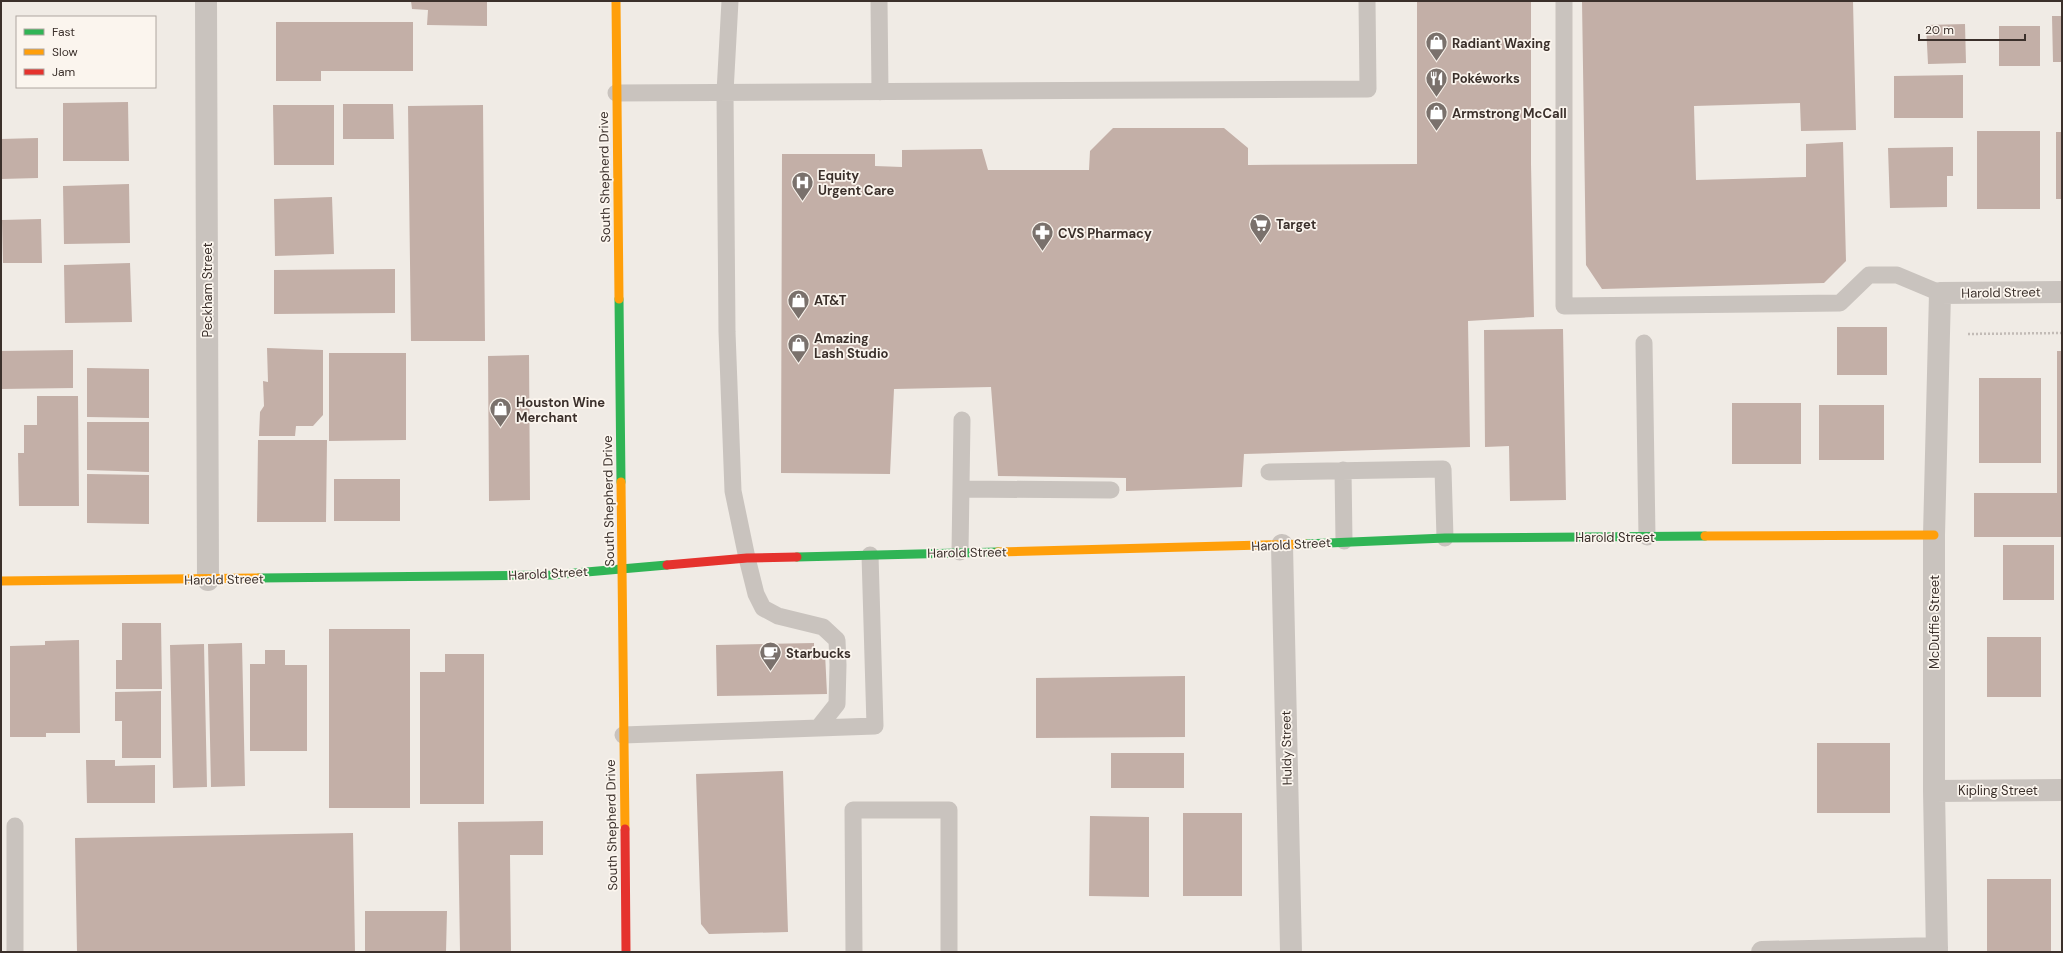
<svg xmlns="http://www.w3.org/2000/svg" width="2063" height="953" font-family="'DM Sans',sans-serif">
  <rect width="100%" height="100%" fill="#f0ebe5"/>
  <!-- building -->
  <path fill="#c3afa7" d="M411 1H487V26L427 25 428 10 412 9Z
    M1417 1H1531V164L1534 317 1468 321 1470 447 1244 454 1242 487 1126 491V478L998 476 991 387 894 389 890 474 781 473 782 154H875V166L902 167V150L982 149 988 170H1089L1090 151 1113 128H1224L1248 148V165L1417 164Z
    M1582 1H1853L1856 130 1801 131 1800 103 1694 106 1696 180 1806 177V144L1843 142 1846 261 1824 283 1602 289 1586 265Z
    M2052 16H2062V62H2053Z
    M276 22H413V71H321V81H276Z
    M1965 24 1966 63 1928 64 1926 25Z
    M1999 26H2040V66H1999Z
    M1963 75V118H1894V76Z
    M128 102 129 161H63V103Z
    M343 104H393L394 139H343Z
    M273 105H334V165H274Z
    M483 105 485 341H411L408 106Z
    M1977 131H2040V209H1977Z
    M2056 132H2062V199H2056Z
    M38 138V178L1 179V139Z
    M1953 147V176H1947V207L1890 208 1888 148Z
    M129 184 130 243 64 244 63 186Z
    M332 197 334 254 275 256 274 199Z
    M41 219 42 263H3L2 220Z
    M130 263 132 322 65 323 64 265Z
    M395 269V313L274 314V270Z
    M1837 327H1887V375H1837Z
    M1563 329 1566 500 1510 501 1509 446 1485 447 1484 330Z
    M267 348 323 350V415L313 426H296L295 436H259L260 412 264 406 263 381 268 382Z
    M73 350V388L1 389V351Z
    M2057 351H2062V537H1974V493H2057Z
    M329 353H406V440L329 441Z
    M529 355 530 500 489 501 488 356Z
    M87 368 149 369V418L87 417Z
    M1979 378H2041V463H1979Z
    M37 396H78L79 506H19L18 453H24V425H37Z
    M1732 403H1801V464H1732Z
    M1819 405H1884V460H1819Z
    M87 422H149V472L87 470Z
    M258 440H327L326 522H257Z
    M87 474 149 475V524L87 523Z
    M334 479H400V521H334Z
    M2003 545H2054V600H2003Z
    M122 623H161L162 689H116V660H122Z
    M329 629H410V808H329Z
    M1987 637H2041V697H1987Z
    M79 640 80 733H46V737H10V646L45 645V641Z
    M242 643 245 786 211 787 208 644Z
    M814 643V653H825L827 694 717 696 716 645Z
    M204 644 207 787 173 788 170 645Z
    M265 650H285V665H307V751H250V664H265Z
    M445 654H484V804H420V672H445Z
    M1185 676V737L1036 738V678Z
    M161 691V758H122V721H115V692Z
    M1817 743H1890V813H1817Z
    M1111 753H1184V788H1111Z
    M86 760H115V766L155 765V803H87Z
    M783 771 788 932 709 934 701 924 696 774Z
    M1183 813H1242V896H1183Z
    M1090 816 1149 817V897L1089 896Z
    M543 821V855H510L511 952H460L458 822Z
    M353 833 355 952H77L75 838Z
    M1987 879H2051V952H1987Z
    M365 911H447L446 952H365Z"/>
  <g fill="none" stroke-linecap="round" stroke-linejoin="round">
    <!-- path -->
    <path stroke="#c2bbb6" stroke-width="2.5" stroke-dasharray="2 2" stroke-linecap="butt" d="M1968 334 2062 333"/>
    <!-- lane -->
    <path stroke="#c9c3be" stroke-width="17" d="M730 1 725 92 727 332 733 491 747 558 756 594 763 608 778 616 823 627 837 640 838 665 837 704 818 728
      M879 1 880 92
      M1564 1V306L1840 303 1869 275H1897L1940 293
      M616 93 1368 89 1367 1
      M1644 343 1647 537
      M1343 470 1344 541
      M1269 472 1443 469 1445 538
      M962 489 1111 490
      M960 552 962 420
      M623 735 875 726 870 555
      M15 826V952
      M854 952 853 810H949V952"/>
    <!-- street -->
    <path stroke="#c9c3be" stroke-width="22" d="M206 1 208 580
      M1282 545 1291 952
      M1934 791 2062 790
      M1762 952 1937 948
      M1937 952 1934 791V535L1940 293 2062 292"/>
    <!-- fast -->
    <path stroke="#30b455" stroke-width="9" d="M619 299 621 482
      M1305 544 1445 538 1705 536
      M797 557 998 552
      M259 578 552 575 667 565"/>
    <!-- slow -->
    <path stroke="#ff9f0a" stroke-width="9" d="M616 1 619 299
      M621 482 625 829
      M1705 536 1934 535
      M998 552 1305 544
      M1 581 259 578"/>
    <!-- jam -->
    <path stroke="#e5322d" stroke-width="9" d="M667 565 747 558 797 557
      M625 829 626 952"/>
  </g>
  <!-- icons -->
  <defs>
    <symbol id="shop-pin" viewBox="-11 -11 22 30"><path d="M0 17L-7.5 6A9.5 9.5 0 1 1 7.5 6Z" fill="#7a716c" stroke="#fbf5ee"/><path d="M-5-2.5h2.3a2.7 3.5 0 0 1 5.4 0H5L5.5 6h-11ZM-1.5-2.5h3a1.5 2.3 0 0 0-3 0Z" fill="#fff"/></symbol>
    <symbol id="restaurant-pin" viewBox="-11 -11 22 30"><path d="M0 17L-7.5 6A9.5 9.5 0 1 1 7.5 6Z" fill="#7a716c" stroke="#fbf5ee"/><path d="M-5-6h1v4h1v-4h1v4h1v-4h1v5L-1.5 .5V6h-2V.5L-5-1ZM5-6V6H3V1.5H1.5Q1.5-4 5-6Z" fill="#fff"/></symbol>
    <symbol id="hospital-pin" viewBox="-11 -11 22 30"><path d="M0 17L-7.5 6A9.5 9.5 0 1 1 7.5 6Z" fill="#7a716c" stroke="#fbf5ee"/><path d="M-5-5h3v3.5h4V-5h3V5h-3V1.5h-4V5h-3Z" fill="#fff"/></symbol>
    <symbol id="supermarket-pin" viewBox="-11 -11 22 30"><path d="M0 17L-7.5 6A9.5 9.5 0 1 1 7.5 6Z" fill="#7a716c" stroke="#fbf5ee"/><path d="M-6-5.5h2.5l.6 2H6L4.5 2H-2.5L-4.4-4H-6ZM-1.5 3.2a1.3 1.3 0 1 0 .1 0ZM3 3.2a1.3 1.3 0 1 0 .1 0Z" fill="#fff"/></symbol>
    <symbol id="pharmacy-pin" viewBox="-11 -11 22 30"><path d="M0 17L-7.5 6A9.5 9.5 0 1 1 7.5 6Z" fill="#7a716c" stroke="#fbf5ee"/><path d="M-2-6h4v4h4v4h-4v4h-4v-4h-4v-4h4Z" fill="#fff"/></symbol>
    <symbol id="cafe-pin" viewBox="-11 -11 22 30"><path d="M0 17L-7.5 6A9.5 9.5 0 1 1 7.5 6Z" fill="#7a716c" stroke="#fbf5ee"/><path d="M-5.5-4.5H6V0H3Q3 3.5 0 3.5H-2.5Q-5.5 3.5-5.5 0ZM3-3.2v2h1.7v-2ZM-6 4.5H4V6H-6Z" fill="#fff"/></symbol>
  </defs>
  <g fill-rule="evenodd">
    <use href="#shop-pin" x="1424" y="30" width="25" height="34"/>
    <use href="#restaurant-pin" x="1424" y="66" width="25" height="34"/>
    <use href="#shop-pin" x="1424" y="100" width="25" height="34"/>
    <use href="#hospital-pin" x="790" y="170" width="25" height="34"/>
    <use href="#supermarket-pin" x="1248" y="212" width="25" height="34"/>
    <use href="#pharmacy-pin" x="1030" y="220" width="25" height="34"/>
    <use href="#shop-pin" x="786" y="288" width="25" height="34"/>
    <use href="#shop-pin" x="786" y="332" width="25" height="34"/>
    <use href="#shop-pin" x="488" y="396" width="25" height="34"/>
    <use href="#cafe-pin" x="758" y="640" width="25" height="34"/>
  </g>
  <g text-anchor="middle" stroke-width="3.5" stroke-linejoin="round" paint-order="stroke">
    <!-- poi labels -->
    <g font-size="13" font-weight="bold" fill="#3b302b" stroke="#fbf5ee" text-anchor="start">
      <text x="1452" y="48">Radiant Waxing</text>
      <text x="1452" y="83">Pokéworks</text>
      <text x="1452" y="118">Armstrong McCall</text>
      <text x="818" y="180">Equity<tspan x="818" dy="15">Urgent Care</tspan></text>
      <text x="1276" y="229">Target</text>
      <text x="1058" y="238">CVS Pharmacy</text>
      <text x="814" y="305">AT&amp;T</text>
      <text x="814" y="343">Amazing<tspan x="814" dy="15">Lash Studio</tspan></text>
      <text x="516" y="407">Houston Wine<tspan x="516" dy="15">Merchant</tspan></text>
      <text x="786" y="658">Starbucks</text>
    </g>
    <!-- street labels -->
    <g font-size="13" fill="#3b302b" stroke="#fbf5ee">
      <text transform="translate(604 177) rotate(-91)" y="5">South Shepherd Drive</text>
      <text transform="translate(207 290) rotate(-90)" y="5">Peckham Street</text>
      <text transform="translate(2001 292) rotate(-1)" y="5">Harold Street</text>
      <text transform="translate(608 501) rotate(-91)" y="5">South Shepherd Drive</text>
      <text x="1615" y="542">Harold Street</text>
      <text transform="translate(1291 544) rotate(-3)" y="5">Harold Street</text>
      <text transform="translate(967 552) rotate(-1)" y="5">Harold Street</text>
      <text transform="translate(548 573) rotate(-3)" y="5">Harold Street</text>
      <text transform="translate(224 579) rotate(-1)" y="5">Harold Street</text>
      <text transform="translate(1934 622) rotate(-90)" y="5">McDuffie Street</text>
      <text transform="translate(1286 748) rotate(-91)" y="5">Huldy Street</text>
      <text x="1998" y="795">Kipling Street</text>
      <text transform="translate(611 825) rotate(-91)" y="5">South Shepherd Drive</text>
    </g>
  </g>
  <!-- border -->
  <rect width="2063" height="953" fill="none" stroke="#3b302b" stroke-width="4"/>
  <!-- legend -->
  <rect x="16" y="16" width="140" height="72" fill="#fbf5ee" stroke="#aea6a0"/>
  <rect x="24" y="29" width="20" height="6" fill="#30b455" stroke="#aea6a0"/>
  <text x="52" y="36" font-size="12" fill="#3b302b">Fast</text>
  <rect x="24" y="49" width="20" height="6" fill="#ff9f0a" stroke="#aea6a0"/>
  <text x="52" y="56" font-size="12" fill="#3b302b">Slow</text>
  <rect x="24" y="69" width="20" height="6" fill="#e5322d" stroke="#aea6a0"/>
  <text x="52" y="76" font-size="12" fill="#3b302b">Jam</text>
  <!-- scale -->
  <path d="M1919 34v6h106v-6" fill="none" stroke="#3b302b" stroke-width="2"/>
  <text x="1925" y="34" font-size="12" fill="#3b302b" stroke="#fbf5ee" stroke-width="3" paint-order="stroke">20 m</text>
</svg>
